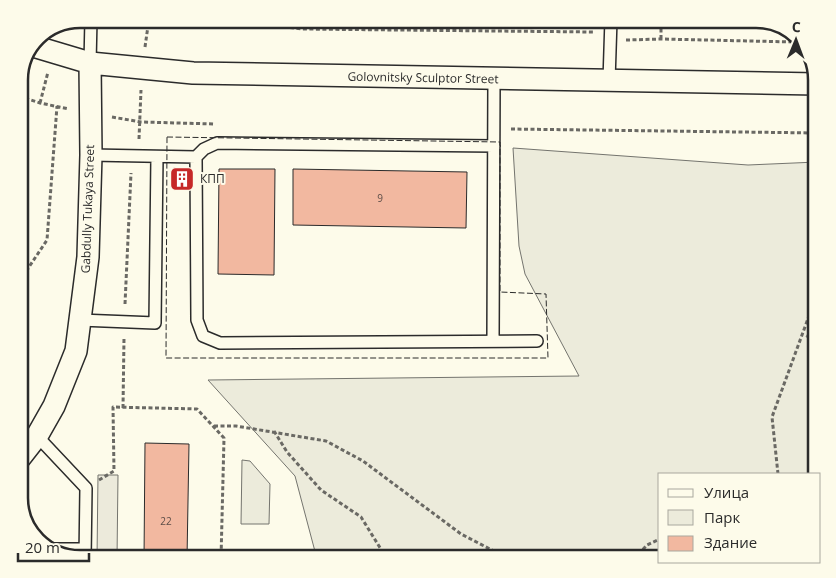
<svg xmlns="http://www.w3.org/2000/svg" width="836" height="578" font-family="'Open Sans',sans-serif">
  <rect width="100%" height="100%" fill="#fdfbea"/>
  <!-- green -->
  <path fill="#ecebdb" stroke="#74746e" d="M513 148 748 165 817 162V316L806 337 817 336V474H660V559H317L295 476 208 380 579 376 525 274 519 246Z
    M242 460 250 461 270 484 269 524H241Z"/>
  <!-- parking -->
  <path fill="#eceadb" stroke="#74746e" d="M98 475H118L117 559H97Z"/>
  <!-- building -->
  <path fill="#f2b8a0" stroke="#2b2b2b" d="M219 169H275L274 275 218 274Z
    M293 169 467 172 466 228 293 225Z
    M177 172H188V186L176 187Z
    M145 443 189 444 187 559H144Z"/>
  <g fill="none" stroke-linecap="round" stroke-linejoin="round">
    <defs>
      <path id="lane" d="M90 63 91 19
        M609 81 611 19
        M91 155 196 157 197 320 203 336 220 343 537 341
        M196 157 204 149 217 143 494 146
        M80 320 155 323 157 157
        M493 341 494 79
        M37 436 86 488 85 559
        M46 549H85"/>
      <path id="street" d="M33 46 90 63 193 73 817 84
        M19 459 37 436 54 406 76 351 88 257 91 155 90 63"/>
    </defs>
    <!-- lane casing -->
    <use href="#lane" stroke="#2b2b2b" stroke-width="14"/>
    <!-- street casing -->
    <use href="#street" stroke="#2b2b2b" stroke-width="24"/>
    <!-- path -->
    <path stroke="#6a6964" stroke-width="3" stroke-dasharray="4 2.5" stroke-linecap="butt" d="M219 19 302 29 593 32
      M302 19V29
      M661 39V19
      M626 40 661 39 795 42 800 39
      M145 47 149 19
      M19 96 40 103 69 109
      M40 103 48 72
      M112 117 141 122 215 124
      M511 129 817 133
      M139 139 141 90
      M19 282 47 240 57 106
      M125 304 131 173
      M123 408 124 338
      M214 426H236L326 441 363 461 461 534 509 559
      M274 431 287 452 321 490 361 517 387 559
      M778 474 772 417 817 294
      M99 480 114 471 113 407 197 409 224 438 221 559
      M634 559 647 545 660 539"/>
    <!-- lane -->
    <use href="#lane" stroke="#fdfbea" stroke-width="11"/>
    <!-- street -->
    <use href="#street" stroke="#fdfbea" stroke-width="21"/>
    <!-- fence -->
    <path stroke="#2b2b2b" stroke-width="1" stroke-dasharray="6 2.5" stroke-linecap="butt" d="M167 137 500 142V292L546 294 548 358H166Z"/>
  </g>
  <!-- icons -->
  <defs>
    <symbol id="building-square" viewBox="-11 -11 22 22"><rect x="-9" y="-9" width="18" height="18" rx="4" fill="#c62828" stroke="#fdfbea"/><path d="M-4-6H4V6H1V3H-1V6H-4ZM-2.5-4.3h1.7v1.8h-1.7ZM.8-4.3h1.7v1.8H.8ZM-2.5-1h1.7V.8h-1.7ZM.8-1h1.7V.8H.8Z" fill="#fff"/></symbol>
  </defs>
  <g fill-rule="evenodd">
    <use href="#building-square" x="168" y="165" width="28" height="28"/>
  </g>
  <g text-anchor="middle" stroke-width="4" stroke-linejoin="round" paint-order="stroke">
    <!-- number labels -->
    <g font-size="10" fill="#5d4e48">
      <text x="380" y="202">9</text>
      <text x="166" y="525">22</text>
    </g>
    <!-- street labels -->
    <g font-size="12" fill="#2b2b2b" stroke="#fdfbea">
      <text transform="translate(423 78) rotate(1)" y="4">Golovnitsky Sculptor Street</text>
      <text transform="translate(88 209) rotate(-88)" y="4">Gabdully Tukaya Street</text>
    </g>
    <!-- poi labels -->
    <g font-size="12" fill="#2b2b2b" stroke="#fdfbea" text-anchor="start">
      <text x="200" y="183">КПП</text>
    </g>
  </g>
  <!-- crop -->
  <path d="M0 0H836V578H0ZM80 28H756A52 52 0 0 1 808 80V498A52 52 0 0 1 756 550H80A52 52 0 0 1 28 498V80A52 52 0 0 1 80 28Z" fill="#fdfbea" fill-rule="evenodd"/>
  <path fill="none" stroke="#2b2b2b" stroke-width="2.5" d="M80 28H756A52 52 0 0 1 808 80V498A52 52 0 0 1 756 550H80A52 52 0 0 1 28 498V80A52 52 0 0 1 80 28Z"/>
  <!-- legend -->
  <rect x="658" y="473" width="162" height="90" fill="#fdfbea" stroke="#a9a89e"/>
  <rect x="668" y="489" width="25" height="8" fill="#fdfbea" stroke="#a9a89e"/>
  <text x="704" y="498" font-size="15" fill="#2b2b2b">Улица</text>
  <rect x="668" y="510" width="25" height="15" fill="#ecebdb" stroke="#a9a89e"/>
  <text x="704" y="523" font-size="15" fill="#2b2b2b">Парк</text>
  <rect x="668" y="536" width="25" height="15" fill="#f2b8a0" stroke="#a9a89e"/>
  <text x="704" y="548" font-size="15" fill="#2b2b2b">Здание</text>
  <!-- north arrow -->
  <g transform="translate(796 40) rotate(1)" stroke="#fdfbea" stroke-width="4" paint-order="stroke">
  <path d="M0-4L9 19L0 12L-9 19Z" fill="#2b2b2b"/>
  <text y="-8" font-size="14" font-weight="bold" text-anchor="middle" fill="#2b2b2b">С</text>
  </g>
  <!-- scale -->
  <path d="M18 553v8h71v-8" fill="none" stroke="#2b2b2b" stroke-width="2.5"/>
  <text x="25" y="553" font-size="15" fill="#2b2b2b" stroke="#fdfbea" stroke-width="4" paint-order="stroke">20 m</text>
</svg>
